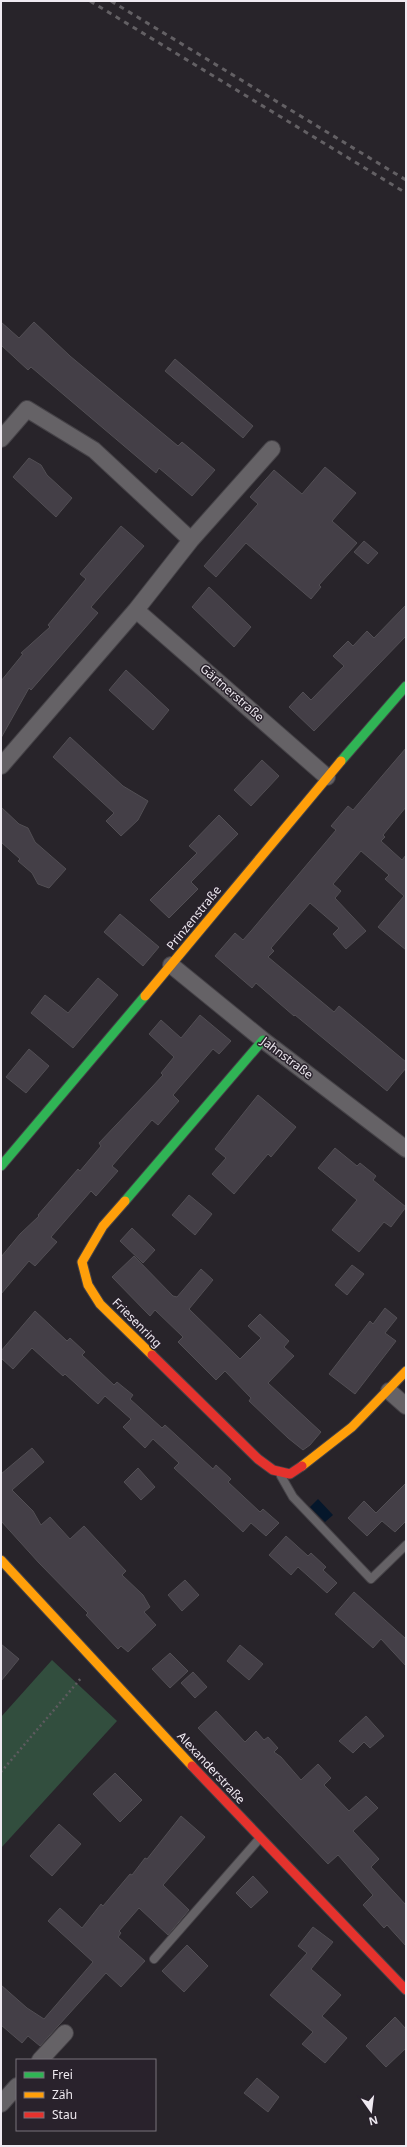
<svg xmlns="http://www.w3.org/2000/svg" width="407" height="2147" font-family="'Noto Sans',sans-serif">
  <rect width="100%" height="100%" fill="#28242a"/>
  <!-- forest -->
  <path fill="#324e3e" d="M52 1660 117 1721 1 1848V1717Z"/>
  <!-- water -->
  <path fill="#05172b" d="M318 1499 333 1515 325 1522 310 1507Z"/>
  <!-- building -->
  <path fill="#443f47" stroke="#524f54" d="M1 322 19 338 34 322 70 356 178 446 182 442 215 470 192 496 159 468 156 473 31 367 28 370 1 345Z
    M175 359 253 426 243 438 165 371Z
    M29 458 41 465 47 475 72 498 56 517 13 477Z
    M325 467 356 493 332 521 357 543 319 585 321 587 311 599 246 543 216 577 204 566 258 504 250 497 274 470 302 494Z
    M121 526 144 546 91 607 98 613 31 690 29 688 1 738V681L23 654 21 653 50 627 48 625 86 579 80 574Z
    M364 541 378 553 368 564 354 552Z
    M209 587 251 627 234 647 192 607Z
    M406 605V636L314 731 289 707 303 692 311 700 344 666 333 656 348 641 353 646 367 631 374 638Z
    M126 670 169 710 153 730 109 690Z
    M70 737 123 786 148 801 138 820 121 836 106 821 114 813 53 757Z
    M406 748V807L383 835 385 837 381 841 402 860 406 855V950L378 927 404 896 385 879 389 875 361 851 333 884 341 891 335 898 366 931 346 949 333 934 339 928 310 903 271 948 274 951 268 957 334 1012 339 1006 406 1062V1068L387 1091 295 1015 294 1016 256 983 252 988 215 956 235 933 243 940 251 931 336 830 331 826 348 806 353 810Z
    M262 760 279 776 251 806 234 790Z
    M1 807 19 824 28 828 35 842 66 869 49 888 38 884 32 873 18 861 20 859 1 842Z
    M219 815 238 834 191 882 198 889 169 918 150 900 197 853 189 846Z
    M120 914 159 947 143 966 104 932Z
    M98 978 118 995 73 1048 31 1013 45 995 68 1013Z
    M200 1015 231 1041 219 1054 213 1049 173 1095 179 1101 158 1125 152 1120 112 1166 118 1171 96 1196 91 1191 51 1237 57 1242 35 1266 29 1261 1 1294V1257L20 1234 39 1216 38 1215 78 1169 80 1171 101 1146 99 1143 152 1087 163 1075 161 1073 174 1057 149 1034 161 1020 181 1038Z
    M29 1049 49 1066 26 1093 6 1077Z
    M258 1095 296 1127 271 1157 268 1154 234 1194 212 1174 226 1158 215 1149Z
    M335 1148 357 1166 360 1163 376 1176 373 1180 406 1207 391 1227 384 1222 359 1252 332 1230 357 1200 318 1168Z
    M189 1195 212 1214 195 1235 172 1215Z
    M132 1228 155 1250 143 1263 120 1241Z
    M134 1256 173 1296 177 1297 201 1269 213 1280 189 1309 240 1359 261 1338 248 1326 260 1314 289 1341 284 1347 294 1356 268 1383 321 1432 310 1445 303 1450 288 1438 249 1401 251 1398 225 1371 216 1380 178 1342 183 1337 155 1310 150 1316 112 1277Z
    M352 1265 364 1274 347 1295 335 1285Z
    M385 1308 397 1318 385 1333 396 1341 355 1394 329 1374 370 1321 373 1324Z
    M35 1311 67 1341 70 1338 85 1352 82 1355 114 1385 117 1382 133 1395 130 1399 162 1428 165 1425 213 1469 216 1465 231 1479 228 1482 260 1512 263 1509 279 1523 266 1536 251 1523 243 1532 174 1468 179 1463 153 1439 145 1448 123 1427 131 1419 105 1396 98 1404 65 1374 63 1376 32 1348 13 1369 1 1358V1351Z
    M32 1448 44 1462 12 1490 33 1511 41 1525 50 1517 70 1539 84 1526 126 1571 122 1575 143 1595 150 1607 144 1612 156 1625 128 1652 121 1646 118 1649 86 1615 88 1613 39 1563 1 1521V1474Z
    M138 1468 155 1487 141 1500 124 1482Z
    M406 1483V1521L395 1532 382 1521 367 1536 348 1518 364 1501 376 1513Z
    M286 1536 308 1556 311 1553 326 1567 323 1570 337 1583 327 1593 298 1567 291 1575 269 1555Z
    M185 1580 199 1595 182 1611 168 1595Z
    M354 1592 406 1639V1666L381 1639 373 1648 335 1614Z
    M1 1644 19 1659 1 1681Z
    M240 1645 263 1664 249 1680 227 1661Z
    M170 1653 188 1671 170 1688 152 1669Z
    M193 1672 207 1687 195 1698 181 1683Z
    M216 1711 245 1742 256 1731 264 1740 268 1737 278 1748 274 1752 281 1757 301 1780 318 1764 331 1778 324 1785 349 1811 366 1796 378 1808 353 1831 379 1859 371 1867 406 1905V1946L387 1925 384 1928 363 1905 373 1895 338 1855 328 1864 198 1728Z
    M366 1716 384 1736 370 1748 364 1742 353 1753 339 1741Z
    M115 1773 142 1800 120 1822 93 1794Z
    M181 1816 205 1837 163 1885 189 1910 168 1935 139 1908 119 1931 121 1933 118 1937 145 1961 121 1987 106 1973 40 2046 28 2036 22 2043 1 2025V1985L27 2008 44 2019 93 1962 48 1921 60 1908 82 1928 101 1904 103 1906 130 1874 132 1875 145 1858 147 1859Z
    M59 1824 81 1844 52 1876 30 1856Z
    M253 1876 268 1892 251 1908 236 1893Z
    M313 1927 333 1942 311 1969 341 1995 322 2016 347 2038 325 2063 302 2044 313 2032 270 1995 307 1953 298 1946Z
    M187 1945 208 1966 184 1992 162 1971Z
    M395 2017 406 2029V2048L386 2067 366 2046Z
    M257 2078 279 2097 268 2112 244 2093Z"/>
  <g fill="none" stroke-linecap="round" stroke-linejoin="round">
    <defs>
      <path id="lane" d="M281 1476 293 1497 371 1579 406 1545
        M154 1959 260 1838"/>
      <path id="street" d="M1 439 27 409 94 450 191 540 136 610 1 766
        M191 540 272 449
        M136 610 327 777
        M171 965 263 1040 406 1149
        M389 1391 406 1406
        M40 2060 65 2033
        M1 2104 17 2086"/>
      <path id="fast" d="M341 761 406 686
        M1 1166 145 996
        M125 1201 263 1040"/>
      <path id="slow" d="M145 996 341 761
        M125 1201 103 1226 82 1262 88 1285 100 1304 152 1355
        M302 1466 352 1427 406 1371
        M1 1560 192 1766"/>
      <path id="jam" d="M152 1355 258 1459 273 1470 290 1474 302 1466
        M192 1766 406 1990"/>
    </defs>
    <!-- lane casing -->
    <use href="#lane" stroke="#454247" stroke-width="10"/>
    <!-- street casing -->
    <use href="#street" stroke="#454247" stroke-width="18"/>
    <!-- fast casing -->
    <use href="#fast" stroke="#454247" stroke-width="11"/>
    <!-- slow casing -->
    <use href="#slow" stroke="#454247" stroke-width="11"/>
    <!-- jam casing -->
    <use href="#jam" stroke="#454247" stroke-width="11"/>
    <!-- path -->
    <path stroke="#5e5b5f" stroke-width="2.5" stroke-dasharray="2 3" stroke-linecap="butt" d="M1 1772 82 1677"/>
    <!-- lane -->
    <use href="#lane" stroke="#656266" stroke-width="8"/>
    <!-- street -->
    <use href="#street" stroke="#656266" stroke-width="16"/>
    <!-- fast -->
    <use href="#fast" stroke="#30b455" stroke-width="9"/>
    <!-- slow -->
    <use href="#slow" stroke="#ff9f0a" stroke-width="9"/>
    <!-- jam -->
    <use href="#jam" stroke="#e5322d" stroke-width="9"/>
    <!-- rail -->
    <path stroke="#636064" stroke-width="3" stroke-dasharray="5 5" stroke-linecap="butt" d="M90 1 406 193
      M111 1 406 180"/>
  </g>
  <g text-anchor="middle" stroke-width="3" stroke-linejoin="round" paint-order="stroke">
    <!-- street labels -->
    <g font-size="12" fill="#efeaf1" stroke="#29222c">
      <text transform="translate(232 693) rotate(41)" y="4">Gärtnerstraße</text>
      <text transform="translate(194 918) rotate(-51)" y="4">Prinzenstraße</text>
      <text transform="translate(287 1058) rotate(37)" y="4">Jahnstraße</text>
      <text transform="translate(137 1323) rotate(45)" y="4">Friesenring</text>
      <text transform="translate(211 1768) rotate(47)" y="4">Alexanderstraße</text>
    </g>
  </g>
  <!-- border -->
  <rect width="407" height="2147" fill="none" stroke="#efeaf1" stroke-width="4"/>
  <!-- legend -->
  <rect x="16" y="2059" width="140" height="72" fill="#29222c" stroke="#78727b"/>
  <rect x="24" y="2072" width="20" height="6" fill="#30b455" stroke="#78727b"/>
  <text x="52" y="2079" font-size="12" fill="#efeaf1">Frei</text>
  <rect x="24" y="2092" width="20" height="6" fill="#ff9f0a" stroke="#78727b"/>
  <text x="52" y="2099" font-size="12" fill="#efeaf1">Zäh</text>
  <rect x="24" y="2112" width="20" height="6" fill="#e5322d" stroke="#78727b"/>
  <text x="52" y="2119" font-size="12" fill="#efeaf1">Stau</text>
  <!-- north arrow -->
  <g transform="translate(371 2111) rotate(166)" stroke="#29222c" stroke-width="3" paint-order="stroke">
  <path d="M0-3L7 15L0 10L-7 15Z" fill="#efeaf1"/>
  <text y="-6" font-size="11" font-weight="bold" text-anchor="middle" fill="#efeaf1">N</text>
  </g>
</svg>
